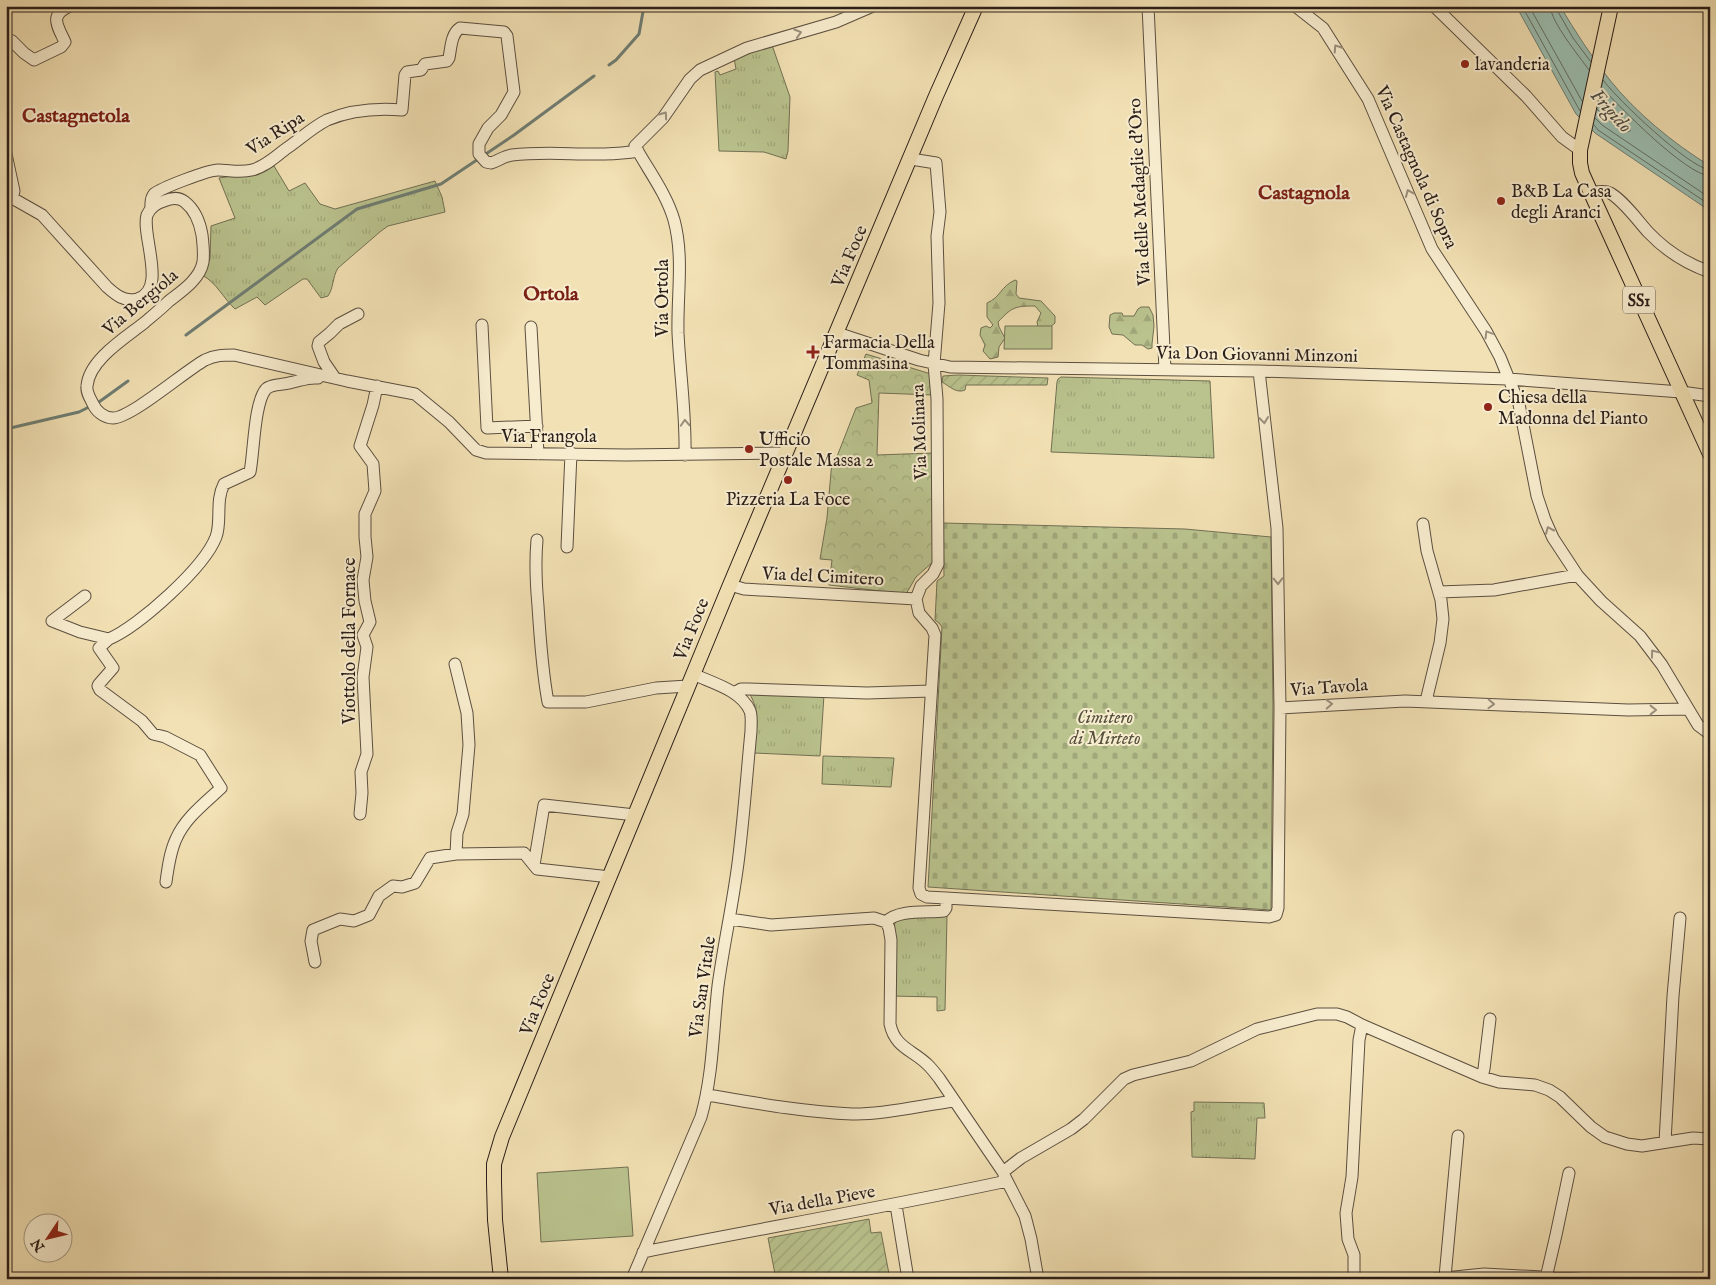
<svg xmlns="http://www.w3.org/2000/svg" width="1716" height="1285" font-family="'IM FELL English',serif">
  <defs>
    <pattern id="grass-tufts" width="24" height="20" patternUnits="userSpaceOnUse" patternTransform="scale(1.25)"><rect width="24" height="20" fill="#bac38e"/><path d="M3 7l-1-3M5 7V3M7 7l1-3M15 17l-1-3M17 17v-4M19 17l1-3" fill="none" stroke="#a0a77a"/></pattern>
    <pattern id="forest-firs" width="22" height="20" patternUnits="userSpaceOnUse" patternTransform="scale(1.25)"><rect width="22" height="20" fill="#bac38e"/><path d="M5 1l3.5 6h-7zM16 11l3.5 6h-7z" fill="#a0a77a"/></pattern>
    <pattern id="cemetery-stones" width="16" height="16" patternUnits="userSpaceOnUse" patternTransform="scale(1.25)"><rect width="16" height="16" fill="#bac38e"/><path d="M2 7V4a2 2 0 0 1 4 0v3zM10 15v-3a2 2 0 0 1 4 0v3z" fill="#a0a77a"/></pattern>
    <pattern id="park-crowns" width="20" height="18" patternUnits="userSpaceOnUse" patternTransform="scale(1.25)"><rect width="20" height="18" fill="#bac38e"/><path d="M2 6a3 3 0 1 1 6 0M12 15a3 3 0 1 1 6 0" fill="none" stroke="#a0a77a"/></pattern>
    <pattern id="garden-furrows" width="10" height="10" patternUnits="userSpaceOnUse" patternTransform="scale(1.25)"><rect width="10" height="10" fill="#bac38e"/><path d="M-1 1l2-2M0 10L10 0M9 11l2-2" fill="none" stroke="#a0a77a"/></pattern>
  </defs>
  <rect width="100%" height="100%" fill="#f2e1b4"/>
  <filter id="stains"><feTurbulence type="fractalNoise" baseFrequency=".004" numOctaves="4"/><feColorMatrix values="0 0 0 0 .2 0 0 0 0 .09 0 0 0 0 .02 0 0 0 .5 -.17"/></filter>
  <radialGradient id="worn" r=".72"><stop offset=".6" stop-color="#630" stop-opacity="0"/><stop offset="1" stop-color="#630" stop-opacity=".3"/></radialGradient>
  <!-- grass -->
  <path fill="url(#grass-tufts)" stroke="#727054" d="M772 45 790 97 788 151 786 159 764 152 719 151 715 72 718 71 720 75 736 69 734 58Z
    M274 166 289 191 305 183 320 204 335 209 435 181 442 197 445 212 388 226 381 231 338 268C332 278 334 287 328 296L321 298 307 279H303L265 305 257 297 235 309C223 298 217 283 202 275L210 259 211 226 235 218 219 178 260 172Z
    M1061 377 1210 381 1214 458 1051 452 1057 382 1058 379Z
    M749 693 824 695 820 756 754 753C756 733 761 711 749 693Z
    M823 756 894 758 891 787 822 784Z
    M947 915 945 1010 937 1011V997L892 996 893 929 895 923 899 918Z
    M1194 1102 1264 1103 1265 1118H1257L1255 1159 1192 1157 1191 1112 1194 1111Z"/>
  <!-- forest -->
  <path fill="url(#forest-firs)" stroke="#727054" d="M1015 280 1017 281 1016 294 1019 298 1041 301 1055 316V323L1048 329 1038 327 1037 322 1041 313 1035 306C1015 306 1012 307 998 322L999 327 1005 338 999 347 998 357 990 359 983 351 985 345 980 335 981 328 986 326 990 328 993 325 987 317V303C1001 297 1000 287 1015 280Z
    M1141 307H1149L1153 315 1154 326 1152 344V348L1148 349 1142 345H1135L1123 335 1112 334 1109 327 1110 315 1114 313H1122L1123 316H1134L1138 309Z"/>
  <!-- cemetery -->
  <path fill="url(#cemetery-stones)" stroke="#727054" d="M943 523 1185 529 1271 537 1273 704 1271 910 928 887 942 627 939 623 935 620 937 581 944 576Z"/>
  <!-- park -->
  <path fill="url(#park-crowns)" stroke="#727054" d="M866 354 931 374 933 395 879 393 877 455 933 453 935 560 916 577 906 594 829 585 832 560 820 559 827 518 832 461 836 459 856 408 872 403 869 380 857 375Z"/>
  <!-- garden -->
  <path fill="url(#garden-furrows)" stroke="#727054" d="M958 375 1048 378 1047 385H966L965 390C957 394 949 386 942 382L943 376Z
    M869 1219 871 1233 881 1232 890 1279H776L768 1238Z"/>
  <!-- pitch -->
  <path fill="#bac38e" stroke="#727054" d="M1005 326H1052V349H1004Z
    M628 1167 633 1236 541 1242 537 1173Z"/>
  <!-- water -->
  <path fill="#9bbdaf" stroke="#6e7d73" d="M1516 6H1560C1575 31 1591 56 1609 79 1636 113 1673 143 1710 166V211L1595 133 1576 114Z"/>
  <g fill="none" stroke-linecap="round" stroke-linejoin="round">
    <!-- shore -->
    <path stroke="#626e64" stroke-width="1" d="M1522 6 1580 111
      M1529 6 1582 101
      M1550 6C1551 22 1579 56 1589 70
      M1556 6 1557 10 1573 38 1591 62
      M1603 80C1617 99 1689 168 1710 170
      M1602 88C1620 107 1686 175 1710 176
      M1597 109 1607 119 1627 132 1630 131V128L1600 97
      M1595 118 1602 125 1710 198
      M1594 125 1598 130 1710 205"/>
    <!-- stream -->
    <path stroke="#6e7d73" stroke-width="3" d="M609 65 616 60 639 34 644 6
      M186 335 357 209 441 184 514 135 594 76
      M6 429 79 412 99 402 128 381"/>
    <defs>
      <path id="minor" d="M1148 6 1165 370
        M1295 6 1323 28 1368 99 1432 249 1486 331 1500 357 1519 404 1537 496 1545 520 1553 538 1578 576 1601 601 1640 636 1662 665 1698 725 1710 734
        M1434 6 1526 96 1562 137 1580 150
        M6 38 12 41 24 53 34 60 61 47 65 42C57 25 49 15 70 6
        M6 154 14 191 12 198
        M911 159 936 163 940 212 937 236 939 303 934 364 937 399 938 564 933 574 921 586 916 599
        M1591 193C1597 192 1604 190 1610 193 1624 201 1638 221 1648 232 1665 250 1687 264 1710 272
        M6 198H12L42 215 107 287C116 295 124 302 137 299 168 291 141 235 147 215 150 208 157 203 164 201 171 198 179 197 185 202 195 210 200 223 202 235 203 243 204 254 203 262 200 279 182 291 169 301 161 309 152 316 144 323 125 338 89 360 87 386 86 392 90 398 93 404 96 411 104 418 113 418 131 418 185 371 205 360 215 355 224 355 234 355L347 381 415 394 449 422 476 450 486 453 626 455 787 453
        M151 208C151 203 150 199 154 194 161 188 208 170 218 170 229 170 240 173 252 170 265 167 276 156 287 148 300 139 313 127 327 120 351 110 377 108 402 110L405 75 407 72 421 70 425 64 447 61 449 58C451 48 451 34 460 28L504 32 507 36 514 92 501 115 488 128 479 144V154L486 162 491 163C498 161 504 156 512 155 554 150 596 158 638 151
        M482 325 487 428 537 426
        M531 327 538 454
        M837 333 919 360 950 367 1259 371 1508 379 1681 392 1710 396
        M335 378 324 362 318 346 319 342 330 333 339 324 358 314
        M685 455C686 414 680 374 678 333 677 295 684 257 674 220 666 193 648 170 635 146L663 118 690 79 700 70 747 48 836 22 873 6
        M1423 524 1427 551 1441 600 1443 619 1440 643 1426 701
        M537 540C535 562 536 584 538 606 540 638 542 670 548 702H586L656 688 688 686
        M567 547 571 453
        M730 585 744 589 916 599
        M1439 592 1494 590 1577 575
        M85 596 52 621 80 632 109 639C139 626 204 568 216 537 222 521 215 501 224 484L250 472C254 452 254 403 266 389 271 384 282 385 289 383 300 381 307 377 318 378
        M916 599 919 613 932 628 935 635 919 888 921 894 927 897 946 898 1269 917 1276 915 1278 908 1280 708 1277 528 1259 371
        M109 639 99 648 113 668 99 684 98 686 100 690 142 721 153 734 165 737 200 755 221 788C205 803 185 818 176 839 170 852 168 867 166 882
        M455 664 467 713 469 745 463 814 457 833 456 854
        M734 693 741 689H748L867 693 931 691
        M1280 708 1405 701 1628 710 1688 709
        M360 814 362 793 361 772 367 754 363 677 367 647 363 635 370 622 365 601 363 580 367 557 365 537V514L375 491 373 464 360 446 373 405 377 386
        M534 865 544 805 635 815
        M730 919 771 925 874 918 886 922C898 909 927 913 944 911L946 908V898
        M886 922 889 928 891 940 890 1024C895 1048 913 1050 928 1065 932 1069 935 1073 939 1078L1003 1172 1021 1158 1071 1129 1084 1119 1124 1079 1133 1075 1191 1061 1257 1029 1317 1014H1337L1347 1017 1362 1025 1482 1077 1499 1082 1535 1085 1549 1090 1560 1097 1591 1127 1605 1137 1627 1144 1642 1146 1693 1138 1710 1139
        M315 962 311 941 313 930 340 919 354 921 369 915 379 896 393 886 402 887 415 883 430 858 456 854 524 853 537 869 610 877
        M1482 1077 1484 1069 1490 1019
        M708 1095C755 1103 803 1112 852 1114 882 1115 923 1105 954 1101
        M1665 1142 1673 996 1680 918
        M1004 1175 1025 1216 1031 1239 1038 1279
        M896 1205 908 1279
        M643 1252C764 1228 886 1207 1007 1181
        M1445 1277 1458 1136
        M1546 1278 1556 1235 1569 1173
        M632 1279 701 1117C713 1075 713 1030 718 986 724 942 734 899 739 855 744 814 747 772 751 731 751 724 752 716 750 711 741 690 712 683 693 674
        M1354 1279V1255L1348 1239 1346 1213 1352 1177 1359 1040 1362 1025
        M1435 1279 1484 1274 1579 1279"/>
      <path id="major" d="M1611 6 1580 150V163L1582 173 1591 193 1710 454
        M501 1279 495 1220 494 1183V1164L502 1137 730 585 936 96 976 6"/>
    </defs>
    <!-- minor casing -->
    <use href="#minor" stroke="#5c4f40" stroke-width="13"/>
    <!-- major casing -->
    <use href="#major" stroke="#2a1e19" stroke-width="16"/>
    <!-- minor -->
    <use href="#minor" stroke="#f7ecce" stroke-width="11"/>
    <!-- major -->
    <use href="#major" stroke="#f2e1b4" stroke-width="14"/>
  </g>
  <!-- one-way arrows -->
  <defs><path id="oneway-chevron" d="M-2-3.5L2.5 0L-2 3.5" fill="none" stroke-width="1.6" stroke-linecap="round" stroke-linejoin="round" transform="scale(1.25)"/></defs>
  <g stroke="#9b8f7d">
    <use href="#oneway-chevron" transform="translate(798 33) rotate(-17)"/>
    <use href="#oneway-chevron" transform="translate(1337 48) rotate(-123)"/>
    <use href="#oneway-chevron" transform="translate(664 115) rotate(-55)"/>
    <use href="#oneway-chevron" transform="translate(1409 193) rotate(-113)"/>
    <use href="#oneway-chevron" transform="translate(1488 334) rotate(-121)"/>
    <use href="#oneway-chevron" transform="translate(1264 420) rotate(84)"/>
    <use href="#oneway-chevron" transform="translate(685 423) rotate(-93)"/>
    <use href="#oneway-chevron" transform="translate(1549 530) rotate(-114)"/>
    <use href="#oneway-chevron" transform="translate(1278 581) rotate(89)"/>
    <use href="#oneway-chevron" transform="translate(1654 653) rotate(-127)"/>
    <use href="#oneway-chevron" transform="translate(1329 704) rotate(-3)"/>
    <use href="#oneway-chevron" transform="translate(1491 704) rotate(2)"/>
    <use href="#oneway-chevron" transform="translate(1653 710)"/>
  </g>
  <!-- markers -->
  <g fill="#8f2418" stroke="#f7ecce" stroke-width="2">
    <circle cx="1465" cy="64" r="5"/>
    <circle cx="1501" cy="201" r="5"/>
    <path d="M810.5 344.5h5v5h5v5h-5v5h-5v-5h-5v-5h5z"/>
    <circle cx="1488" cy="407" r="5"/>
    <circle cx="749" cy="449" r="5"/>
    <circle cx="788" cy="480" r="5"/>
  </g>
  <g text-anchor="middle" stroke-width="4" stroke-linejoin="round" paint-order="stroke">
    <!-- shield labels -->
    <rect fill="#f7ecce" stroke="#685c4f" stroke-width="1" x="1623" y="286.5" width="32" height="27" rx="4"/>
    <g font-size="16" font-weight="bold" fill="#2a1e19">
      <text x="1639" y="306">SS1</text>
    </g>
    <!-- poi labels -->
    <g font-size="18" fill="#2a1e19" stroke="#f7ecce" text-anchor="start">
      <text x="1475" y="70">lavanderia</text>
      <text x="1511" y="197">B&amp;B La Casa<tspan x="1511" dy="21">degli Aranci</tspan></text>
      <text x="823" y="348">Farmacia Della<tspan x="823" dy="21">Tommasina</tspan></text>
      <text x="1498" y="403">Chiesa della<tspan x="1498" dy="21">Madonna del Pianto</tspan></text>
      <text x="759" y="445">Ufficio<tspan x="759" dy="21">Postale Massa 2</tspan></text>
      <text x="788" y="505" text-anchor="middle">Pizzeria La Foce</text>
    </g>
    <!-- street labels -->
    <g font-size="18" fill="#2a1e19" stroke="#f7ecce">
      <text transform="translate(275 133) rotate(-33)" y="6">Via Ripa</text>
      <text transform="translate(1417 167) rotate(66)" y="6">Via Castagnola di Sopra</text>
      <text transform="translate(1139 192) rotate(-93)" y="6">Via delle Medaglie d'Oro</text>
      <text transform="translate(849 256) rotate(-67)" y="6">Via Foce</text>
      <text transform="translate(662 298) rotate(-90)" y="6">Via Ortola</text>
      <text transform="translate(140 302) rotate(-40)" y="6">Via Bergiola</text>
      <text transform="translate(1257 354) rotate(1)" y="6">Via Don Giovanni Minzoni</text>
      <text transform="translate(919 432) rotate(-92)" y="6">Via Molinara</text>
      <text x="549" y="442">Via Frangola</text>
      <text transform="translate(823 576) rotate(3)" y="6">Via del Cimitero</text>
      <text transform="translate(691 629) rotate(-68)" y="6">Via Foce</text>
      <text transform="translate(349 641) rotate(-90)" y="6">Viottolo della Fornace</text>
      <text transform="translate(1329 687) rotate(-4)" y="6">Via Tavola</text>
      <text transform="translate(702 987) rotate(-82)" y="6">Via San Vitale</text>
      <text transform="translate(537 1004) rotate(-68)" y="6">Via Foce</text>
      <text transform="translate(822 1200) rotate(-10)" y="6">Via della Pieve</text>
    </g>
    <!-- park labels -->
    <g font-size="18" font-style="italic" fill="#55503c" stroke="#f7ecce">
      <text x="1105" y="723">Cimitero<tspan x="1105" dy="21">di Mirteto</tspan></text>
    </g>
    <!-- water labels -->
    <g font-size="19" font-style="italic" fill="#4c4e46" stroke="#f7ecce">
      <text transform="translate(1612 110) rotate(48)" y="7">Frigido</text>
    </g>
    <!-- quarter labels -->
    <g font-size="20" font-weight="bold" fill="#7a1f14" stroke="#f7ecce">
      <text x="76" y="122">Castagnetola</text>
      <text x="1304" y="199">Castagnola</text>
      <text x="551" y="300">Ortola</text>
    </g>
  </g>
  <!-- margin -->
  <rect width="1716" height="1285" fill="none" stroke="#f2e1b4" stroke-width="25"/>
  <rect x="8" y="8" width="1701" height="1270" fill="none" stroke="#2a1e19" stroke-width="2.5"/>
  <rect x="12" y="12" width="1691" height="1260" fill="none" stroke="#2a1e19"/>
  <!-- north arrow -->
  <g transform="translate(48 1238) rotate(235)"><circle r="24" fill="#f7ecce" stroke="#a59a86"/>
  <path d="M0-4L9 19L0 12L-9 19Z" fill="#8f2418"/>
  <text y="-8" font-size="14" font-weight="bold" text-anchor="middle" fill="#2a1e19">N</text>
  </g>
  <rect width="100%" height="100%" filter="url(#stains)"/>
  <rect width="100%" height="100%" fill="url(#worn)"/>
</svg>
